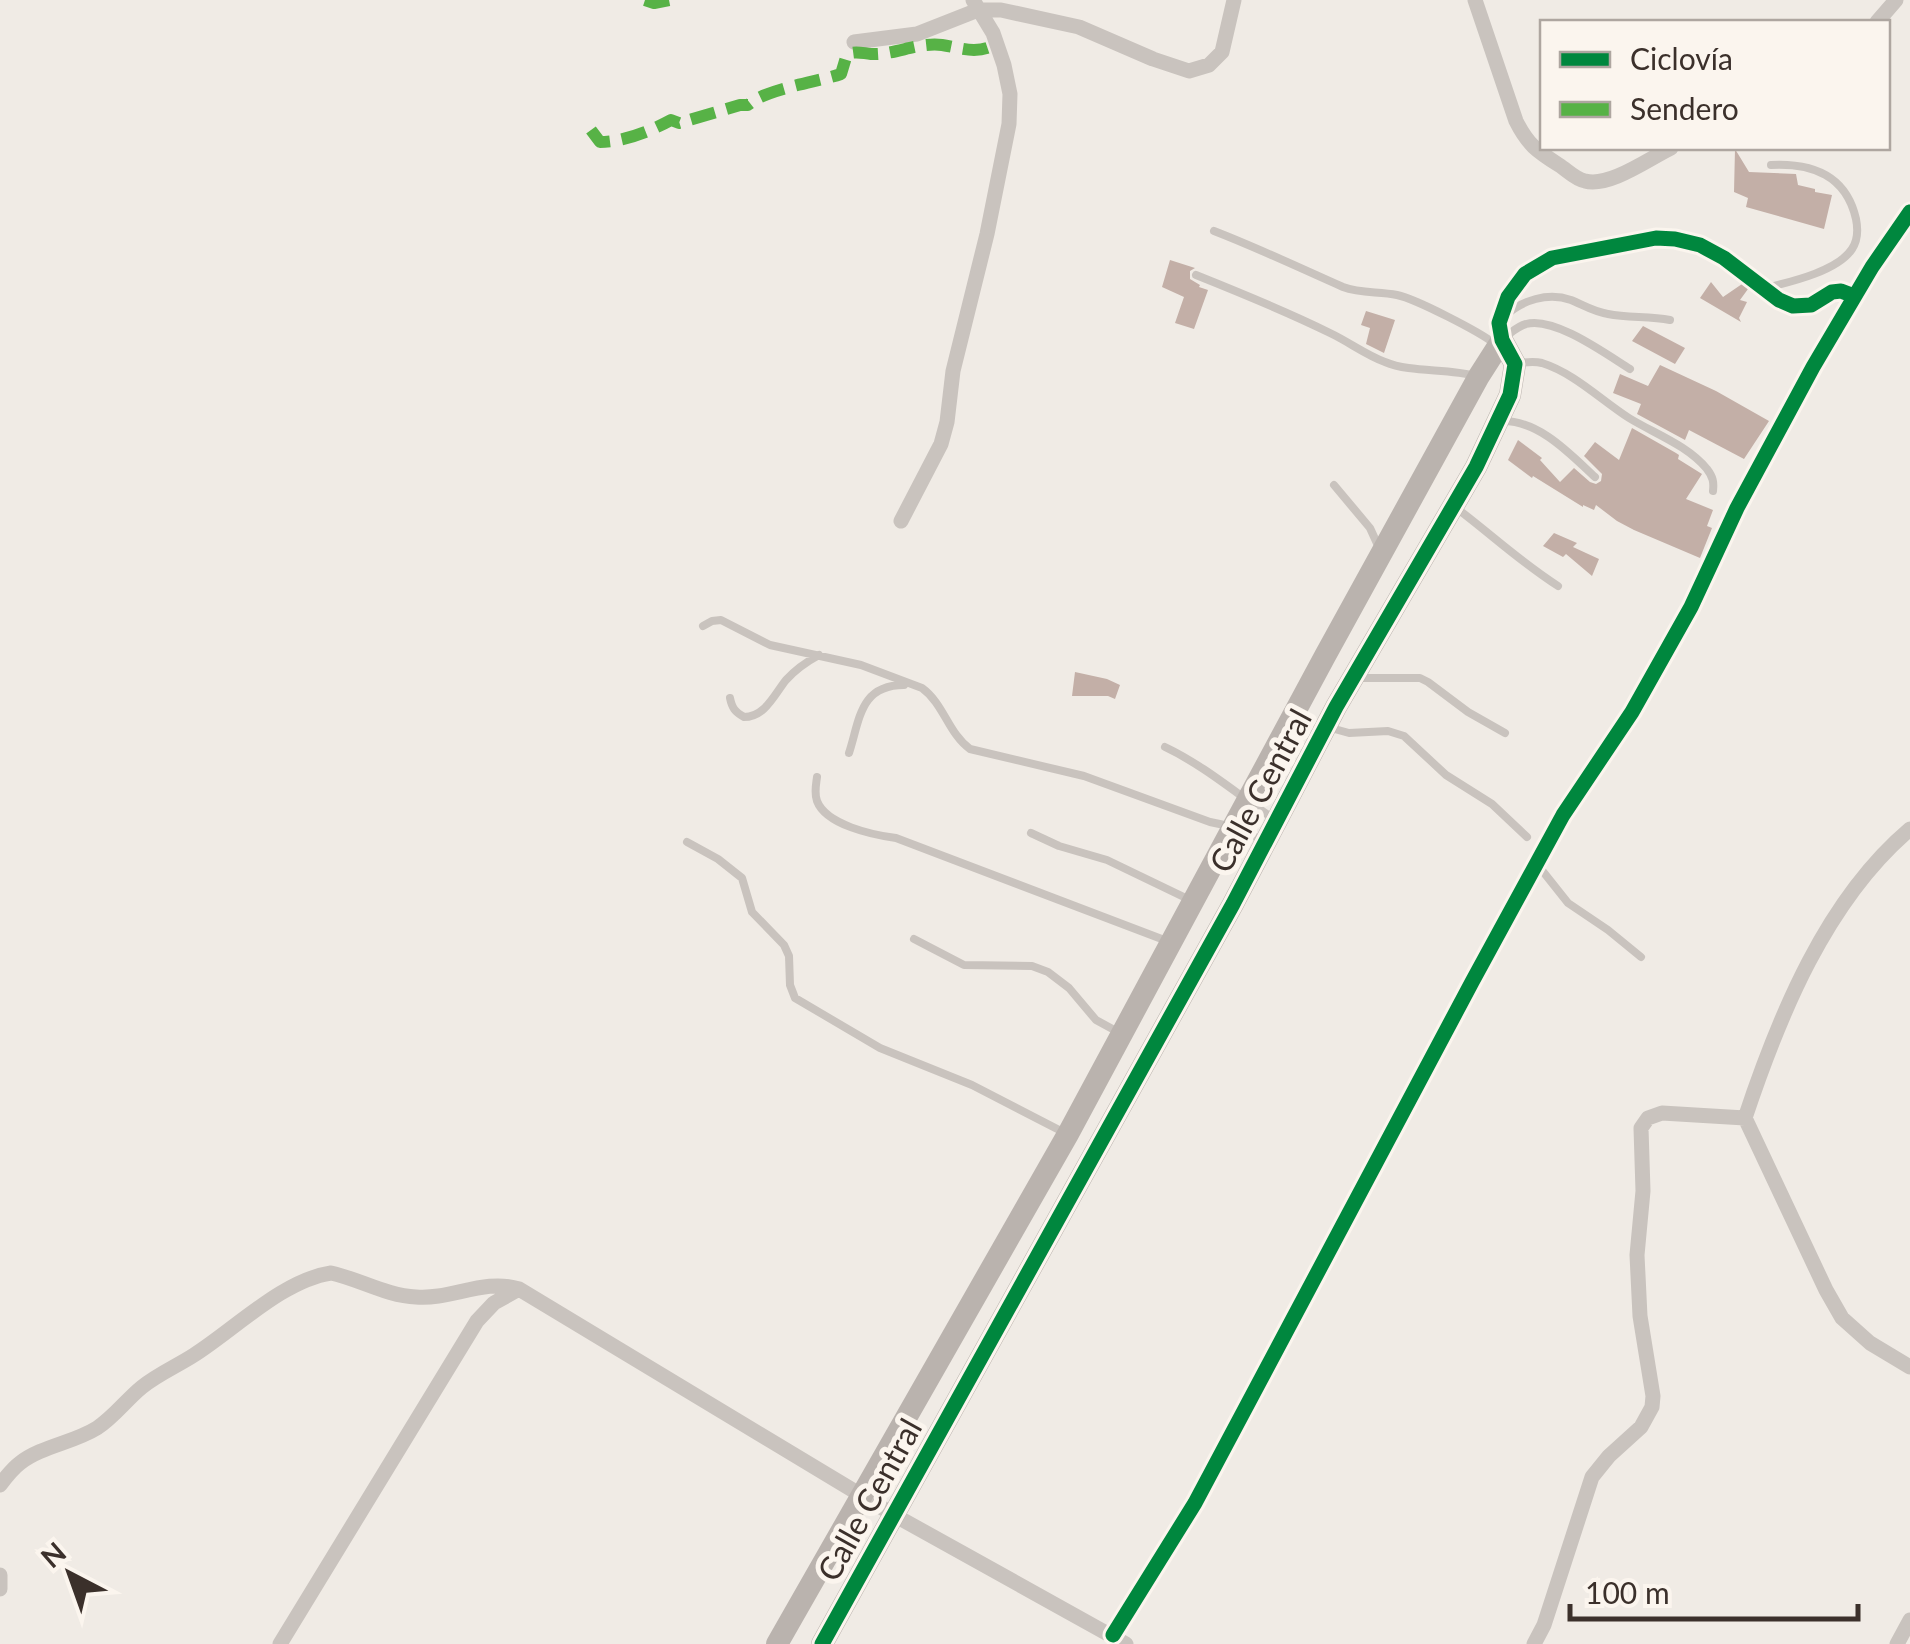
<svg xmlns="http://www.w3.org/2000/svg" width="1910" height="1644" font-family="Lato,sans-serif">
  <rect width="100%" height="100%" fill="#f0ebe5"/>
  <!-- building -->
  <path fill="#c3afa7" d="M1735 149 1749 172 1796 174 1798 185 1815 189V192L1832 195 1824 229 1746 207 1748 198 1734 192Z
    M1170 260 1195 268 1190 271V279L1200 285 1199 287 1208 290 1194 329 1175 323 1184 297 1162 287Z
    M1711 282 1723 297 1742 284 1748 289 1740 300 1747 302 1739 318 1741 322 1700 298Z
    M1366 311 1395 320 1384 353 1366 344 1370 328 1361 325Z
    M1643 326 1685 348 1675 364 1632 341Z
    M1660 365 1716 391 1769 421 1744 459 1689 430 1685 440 1637 414 1641 404 1613 393 1620 374 1648 386Z
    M1632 428 1676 453 1679 455 1678 459 1702 474 1686 499 1713 510 1707 526 1712 528 1700 558 1634 530 1617 521 1596 505 1594 510 1583 505V507L1533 476 1532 478 1508 460 1518 440 1542 458 1540 460 1560 482 1574 468 1590 482 1596 484 1601 481 1602 474 1584 456 1595 442 1619 460Z
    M1554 533 1577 543 1573 547 1599 559 1592 576 1566 554 1563 557 1543 546Z
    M1075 672 1107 679 1120 685 1115 699 1108 696H1072Z"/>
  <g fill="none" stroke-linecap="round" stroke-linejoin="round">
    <!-- lane -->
    <path stroke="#c9c3be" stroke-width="8" d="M1214 231C1258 248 1300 268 1343 287 1361 294 1379 291 1397 295 1416 299 1480 332 1495 344
      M1196 275C1241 293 1286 311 1330 333 1349 342 1366 355 1385 362 1411 373 1447 368 1476 376
      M1766 288C1790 282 1838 271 1852 249 1858 240 1858 229 1856 219 1846 175 1812 163 1771 165
      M1505 316C1522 300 1548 292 1571 300 1583 305 1594 312 1608 314 1628 318 1649 316 1670 320
      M1505 337C1512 332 1518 326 1526 324 1554 316 1606 354 1630 369
      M1519 363C1527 362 1534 361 1542 363 1574 373 1601 400 1629 418 1655 434 1687 445 1707 469 1713 477 1714 482 1713 491
      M1503 421C1540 421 1570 454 1595 477
      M1334 485 1370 528 1380 550
      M1455 507C1491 534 1519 561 1558 586
      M703 626 712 621 721 620 770 645 861 665 922 688C944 704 948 733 970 749L1084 776 1210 822 1234 827 1264 841
      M1357 678H1420L1428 682 1468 712 1505 733
      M730 698C732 708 735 712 744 717 765 717 774 695 786 680 796 669 806 662 819 655
      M1331 728 1349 733 1388 731 1404 736 1446 775 1492 804 1527 837
      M1165 747C1205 766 1238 795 1274 819
      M849 753C860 719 860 685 904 685
      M817 777C816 785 814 793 817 801 826 825 873 835 896 838L1167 941
      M1031 833 1059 846 1107 860 1188 899
      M687 842 718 859 742 878 752 912 784 945 789 956 790 985 795 998 880 1048 972 1085 1065 1133
      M1537 864 1568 903 1608 930 1641 957
      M914 939 964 965 1032 966 1048 972 1069 988 1096 1020 1118 1032"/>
    <!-- street -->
    <path stroke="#c9c3be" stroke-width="15" d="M1475 0 1516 121C1528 145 1537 151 1559 165 1567 170 1575 179 1585 181 1609 188 1650 158 1671 148
      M1877 22 1896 0
      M854 42 917 34 978 10H1001L1079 27 1153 59 1189 71 1209 65 1222 52 1234 0
      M1502 340C1501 335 1500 330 1499 325 1499 312 1506 299 1514 290 1541 254 1575 253 1616 245 1645 240 1672 234 1700 245 1723 254 1745 272 1765 287 1773 294 1779 302 1790 305 1821 314 1822 281 1854 296
      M901 521 941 444 947 422 953 371 987 234 1009 124 1010 94 1004 65 993 33 973 0
      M1910 829C1826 900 1779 1016 1745 1118L1826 1290 1842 1318 1870 1343 1910 1367
      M0 1485C6 1477 12 1469 20 1463 42 1446 73 1443 97 1428 114 1417 126 1400 142 1387 158 1374 177 1366 194 1355 235 1329 283 1280 331 1273 359 1279 387 1296 416 1297 451 1300 484 1278 519 1289L894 1515 1126 1644
      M0 1575V1589
      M1113 1635 1195 1503 1472 982 1563 815 1632 712 1691 607 1737 508 1813 367 1872 267 1910 212
      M280 1644 477 1321 494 1303 519 1289
      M1534 1644 1544 1625 1592 1477 1609 1456 1641 1427 1652 1407 1653 1396 1640 1316 1637 1255 1643 1191 1641 1128 1648 1118 1662 1113 1745 1118
      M1897 1644 1910 1620"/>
    <!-- secondary -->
    <path stroke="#bab3ae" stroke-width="22" d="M777 1644 1068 1134 1325 656 1479 376 1502 340 1515 364 1510 395 1476 467 1336 707 1233 904 822 1644"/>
    <!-- quiet -->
    <path stroke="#57b246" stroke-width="12" stroke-dasharray="25 12" stroke-linecap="butt" d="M645 0 654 3 669 0
      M591 130 600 142C623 142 651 131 671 120L679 123 740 105H748C765 89 817 82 841 74L847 54C857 51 861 53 871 54 895 55 918 42 942 45 962 48 977 55 996 44"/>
    <defs>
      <path id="cycleway" d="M1113 1635 1195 1503 1472 982 1563 815 1632 712 1691 607 1737 508 1813 367 1872 267 1910 212
        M822 1644 1233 904 1336 707 1476 467 1510 395 1515 364 1502 340 1499 323 1508 297 1525 274 1552 258 1656 238 1675 239 1700 245 1724 258 1779 300 1793 306 1811 305 1832 292 1841 291 1854 296"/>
    </defs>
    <!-- cycleway casing -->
    <use href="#cycleway" stroke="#fbf5ee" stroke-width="21"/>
    <!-- cycleway -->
    <use href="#cycleway" stroke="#00873e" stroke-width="15"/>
  </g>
  <g text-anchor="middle" stroke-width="10" stroke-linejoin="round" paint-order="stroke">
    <!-- street labels -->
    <g font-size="32" fill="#3b302b" stroke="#fbf5ee">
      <text transform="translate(1261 791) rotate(-62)" y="11">Calle Central</text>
      <text transform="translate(870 1500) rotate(-61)" y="11">Calle Central</text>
    </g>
  </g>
  <!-- legend -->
  <rect x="1540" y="20" width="350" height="130" fill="#fbf5ee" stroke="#aea6a0" stroke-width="2.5"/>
  <rect x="1560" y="52" width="50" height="15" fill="#00873e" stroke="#aea6a0" stroke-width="2.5"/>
  <text x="1630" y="70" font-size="30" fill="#3b302b">Ciclovía</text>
  <rect x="1560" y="102" width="50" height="15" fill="#57b246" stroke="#aea6a0" stroke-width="2.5"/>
  <text x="1630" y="120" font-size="30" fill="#3b302b">Sendero</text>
  <!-- north arrow -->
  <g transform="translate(70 1574) rotate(319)" stroke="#fbf5ee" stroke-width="8" paint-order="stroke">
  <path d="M0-8L18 38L0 25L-18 38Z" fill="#3b302b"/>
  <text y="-15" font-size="28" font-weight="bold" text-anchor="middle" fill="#3b302b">N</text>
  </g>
  <!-- scale -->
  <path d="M1570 1604v15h288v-15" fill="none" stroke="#3b302b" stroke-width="5"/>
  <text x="1585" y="1604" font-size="30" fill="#3b302b" stroke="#fbf5ee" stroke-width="8" paint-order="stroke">100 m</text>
</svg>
